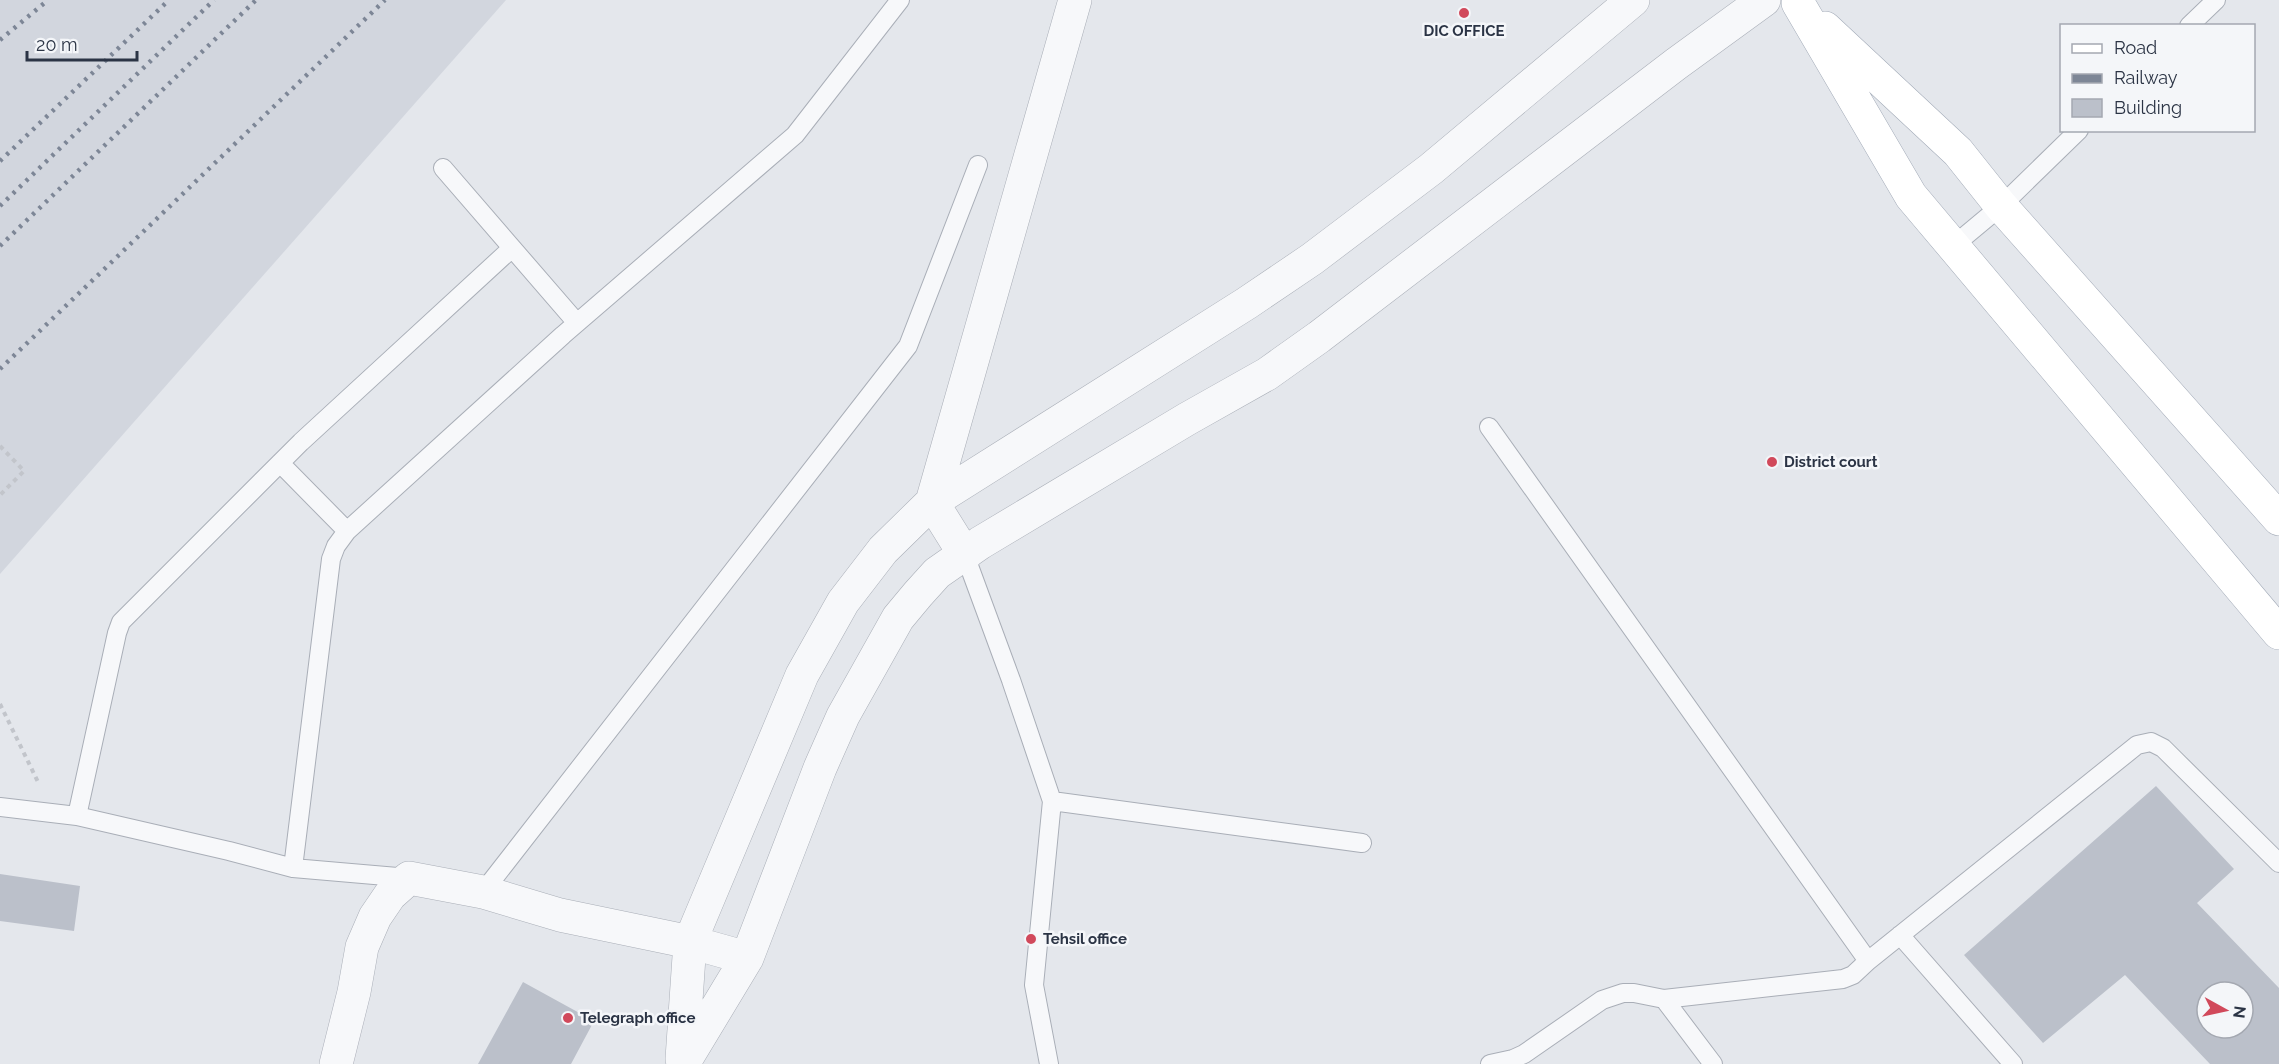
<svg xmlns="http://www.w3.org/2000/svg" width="2279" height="1064" font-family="Raleway,sans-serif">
  <rect width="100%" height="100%" fill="#e4e7ec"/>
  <!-- built -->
  <path fill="#d2d6de" d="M0 0H506L0 574Z"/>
  <!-- building -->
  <path fill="#bbc0ca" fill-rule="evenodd" d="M2156 786 2234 869 2197 903 2279 988V1064H2210L2125 975 2043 1043 1964 955ZM2207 992H2243V1028H2207Z
    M0 874 80 886 74 931 0 921Z
    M523 982 594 1021 571 1064H478Z"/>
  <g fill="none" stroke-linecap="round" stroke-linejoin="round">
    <defs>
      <path id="lane" d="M2189 26 2216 0
        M443 168 577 323
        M1953 246 2001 206 2079 130
        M1489 427 1868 961
        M280 463 347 531
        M965 555 1011 680 1052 801 1034 985 1049 1064
        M1052 801 1362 843
        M0 807 77 816 229 851 293 868 409 878
        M77 816 117 633 121 622 301 442 512 248
        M293 868 331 559 336 546 347 531 563 335 795 135 900 0
        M483 892 908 346 978 165
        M1900 935 2013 1064
        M1664 999 1713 1064
        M1490 1064 1513 1059 1524 1054 1602 1000 1623 993H1634L1664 999 1843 979 1853 975 1868 961 2137 745 2151 742 2163 748 2279 863"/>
      <path id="street" d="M965 555 932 502 1075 0
        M682 1059 690 942 802 675 843 602 883 550 932 502 1247 303 1312 259 1431 169 1633 0
        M336 1064 354 992 362 947 375 917 390 895 409 878 483 892 560 915 690 942 747 958
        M683 1064 747 958 820 768 843 716 898 618 918 594 937 573 980 543 1187 419 1267 374 1319 337 1676 64 1764 0"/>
      <path id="primary" d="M1798 3 1911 196 2279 633
        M1825 28 1958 152 2001 206 2279 519"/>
    </defs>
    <!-- lane casing -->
    <use href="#lane" stroke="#a9aeb7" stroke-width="20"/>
    <!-- street casing -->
    <use href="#street" stroke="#a9aeb7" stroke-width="34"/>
    <!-- primary casing -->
    <use href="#primary" stroke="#a3abb8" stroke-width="34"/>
    <!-- path -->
    <path stroke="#c2c5cb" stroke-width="4" stroke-dasharray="4.5 4.5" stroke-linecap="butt" d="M0 446 24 471 0 495
      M0 704 39 784"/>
    <!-- lane -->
    <use href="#lane" stroke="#f7f8fa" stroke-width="18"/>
    <!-- street -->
    <use href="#street" stroke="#f7f8fa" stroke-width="33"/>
    <!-- primary -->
    <use href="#primary" stroke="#fff" stroke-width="33"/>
    <!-- rail -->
    <path stroke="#7d8696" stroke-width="4.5" stroke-dasharray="3 6" stroke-linecap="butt" d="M0 40 48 0
      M0 161 169 0
      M0 206 214 0
      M0 246 256 0
      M0 369 385 0"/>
  </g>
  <!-- markers -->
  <g fill="#d1495b" stroke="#f4f6f9" stroke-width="2">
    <circle cx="1464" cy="13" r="6"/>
    <circle cx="1772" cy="462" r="6"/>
    <circle cx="1031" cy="939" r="6"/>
    <circle cx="568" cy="1018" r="6"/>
  </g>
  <g text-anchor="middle" stroke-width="5" stroke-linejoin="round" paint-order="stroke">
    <!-- poi labels -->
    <g font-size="15" font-weight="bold" fill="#2b3445" stroke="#f4f6f9" text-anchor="start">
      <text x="1464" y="36" text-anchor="middle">DIC OFFICE</text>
      <text x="1784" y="467">District court</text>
      <text x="1043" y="944">Tehsil office</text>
      <text x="580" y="1023">Telegraph office</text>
    </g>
  </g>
  <!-- legend -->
  <rect x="2060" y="24" width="195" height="108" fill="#f4f6f9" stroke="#a4a8b1" stroke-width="1.5"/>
  <rect x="2072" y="44" width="30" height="9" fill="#ffffff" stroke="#a4a8b1" stroke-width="1.5"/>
  <text x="2114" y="54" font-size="18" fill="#2b3445">Road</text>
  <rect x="2072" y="74" width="30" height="9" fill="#7d8696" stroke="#a4a8b1" stroke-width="1.5"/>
  <text x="2114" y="84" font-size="18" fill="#2b3445">Railway</text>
  <rect x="2072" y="99" width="30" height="18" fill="#bbc0ca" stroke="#a4a8b1" stroke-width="1.5"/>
  <text x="2114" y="114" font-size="18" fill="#2b3445">Building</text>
  <!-- north arrow -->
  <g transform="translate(2225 1010) rotate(98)"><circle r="28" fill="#f4f6f9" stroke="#a4a8b1" stroke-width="1.5"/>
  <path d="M0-4.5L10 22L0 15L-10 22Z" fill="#d1495b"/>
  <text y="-9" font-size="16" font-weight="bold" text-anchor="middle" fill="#2b3445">N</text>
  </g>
  <!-- scale -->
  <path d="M27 51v9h110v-9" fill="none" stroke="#2b3445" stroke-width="3"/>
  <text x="36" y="51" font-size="18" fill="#2b3445" stroke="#f4f6f9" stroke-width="4.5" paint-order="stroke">20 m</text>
</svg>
